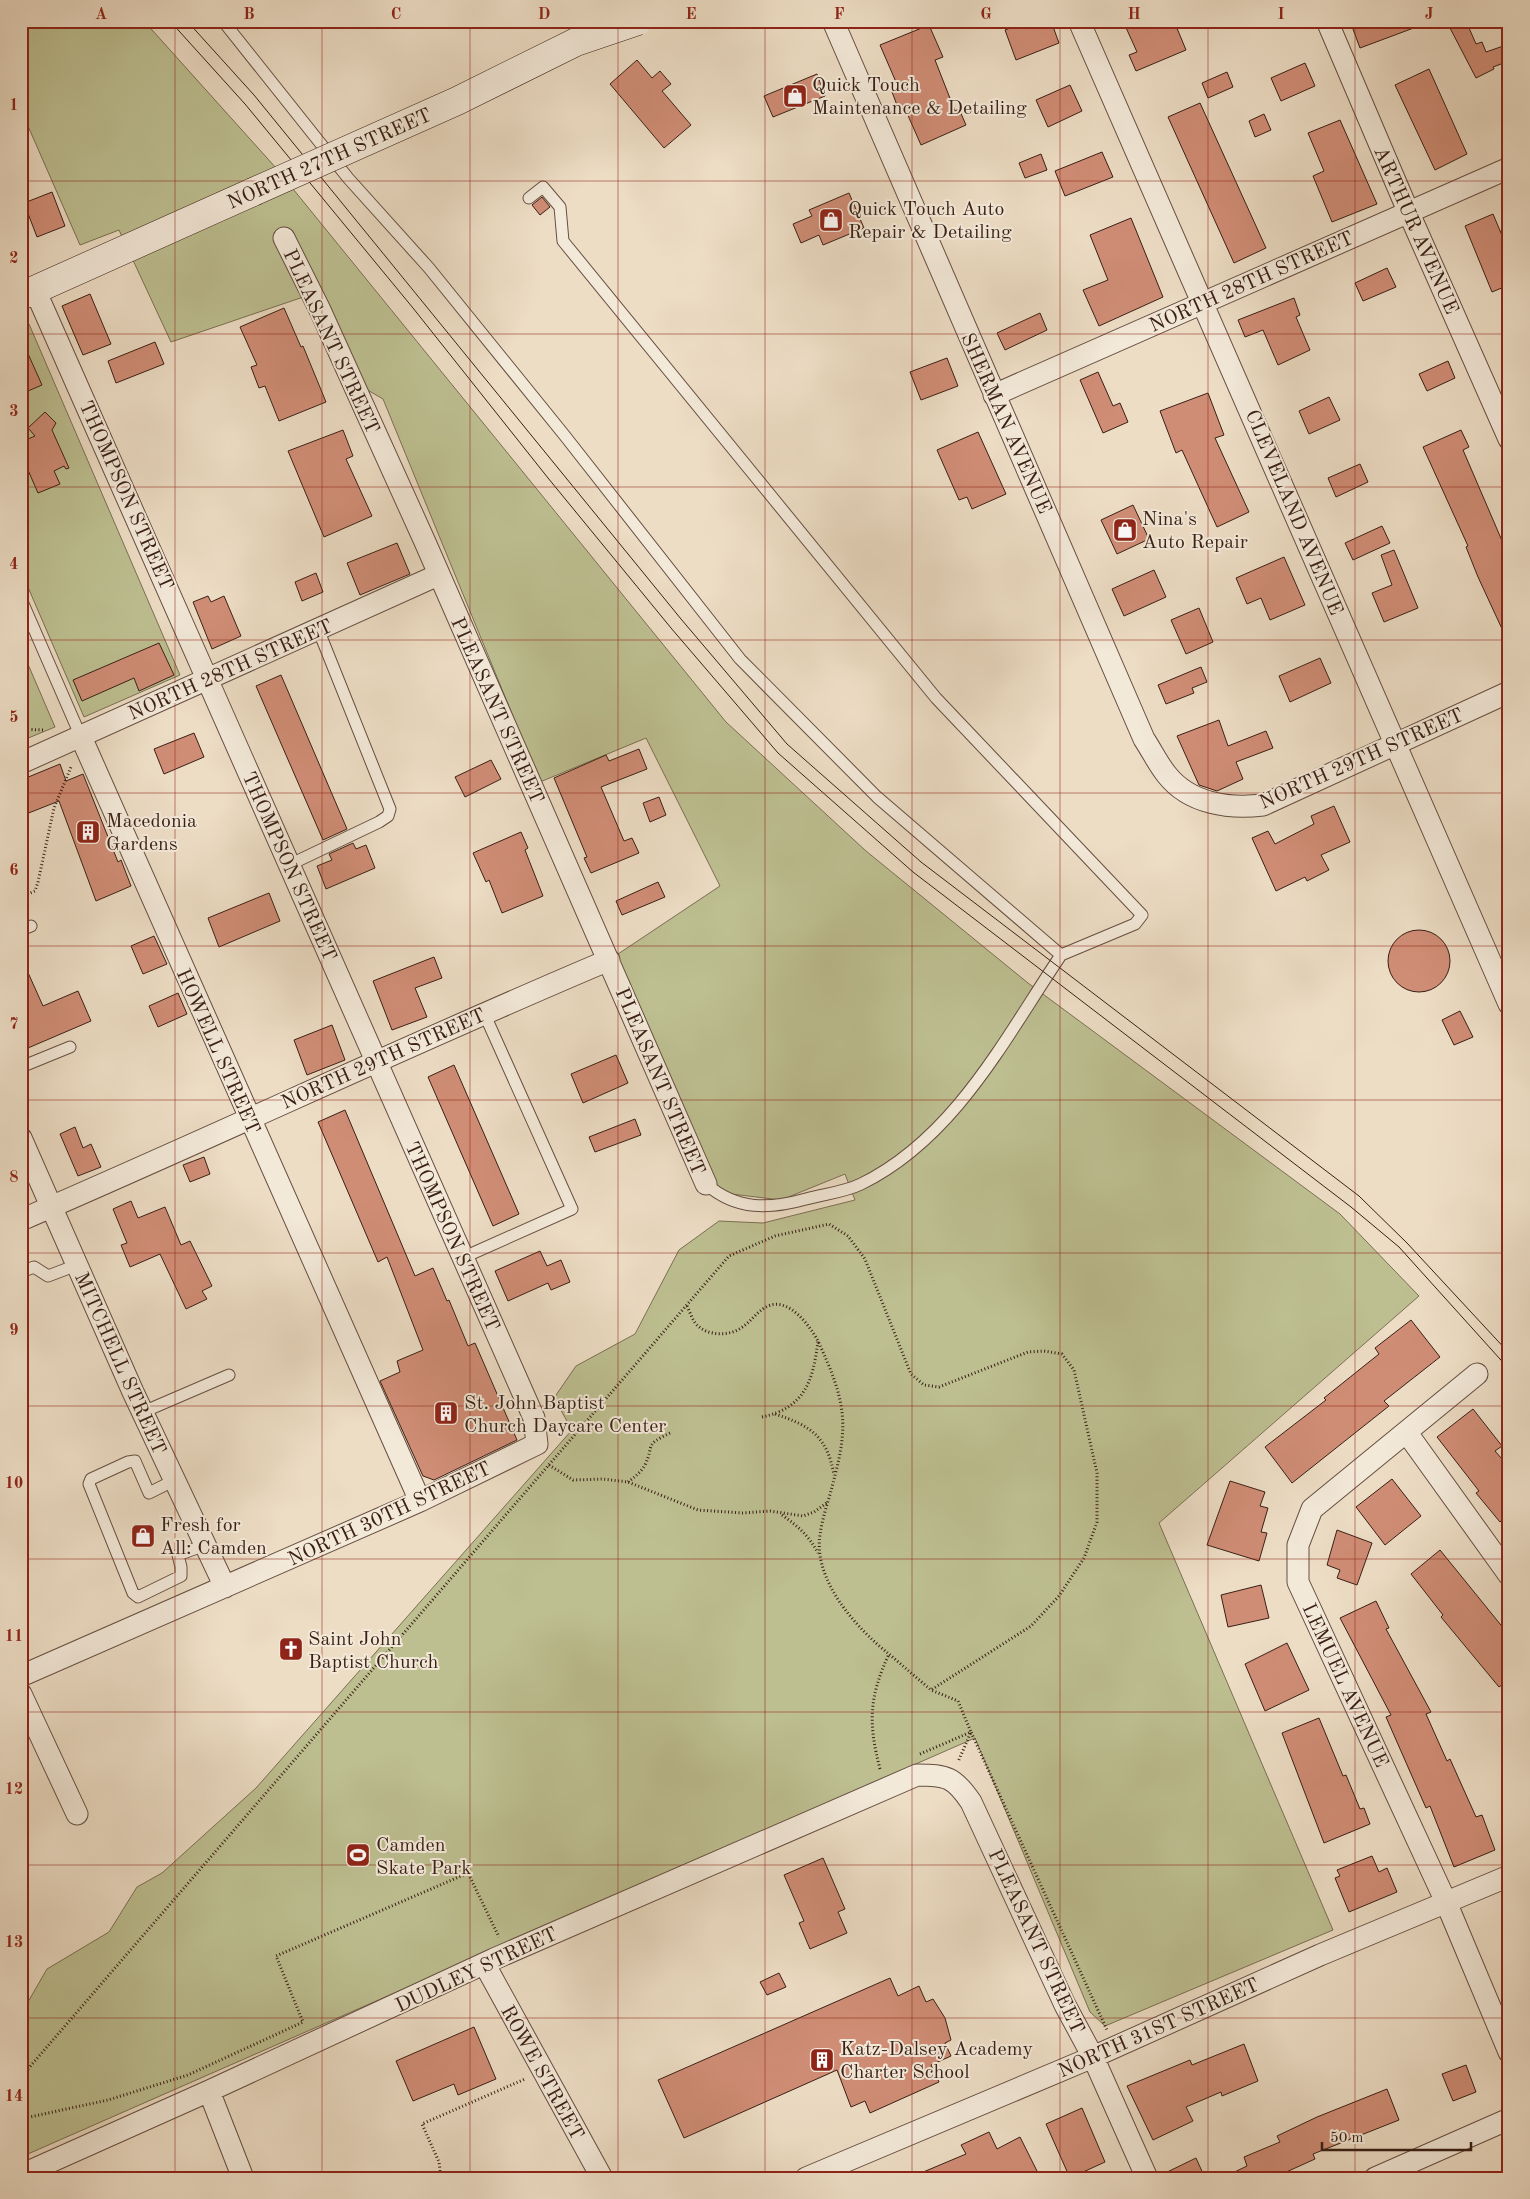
<svg xmlns="http://www.w3.org/2000/svg" width="1530" height="2199" font-family="'Old Standard TT',serif">
  <rect width="100%" height="100%" fill="#edddc5"/>
  <filter id="stains"><feTurbulence type="fractalNoise" baseFrequency=".004" numOctaves="4"/><feColorMatrix values="0 0 0 0 .2 0 0 0 0 .09 0 0 0 0 .02 0 0 0 .5 -.17"/></filter>
  <radialGradient id="worn" r=".72"><stop offset=".6" stop-color="#630" stop-opacity="0"/><stop offset="1" stop-color="#630" stop-opacity=".3"/></radialGradient>
  <!-- green -->
  <path fill="#bdbf91" stroke="#7b6f53" d="M21 21H144L276 168 726 722 866 851 1028 983 1340 1214 1419 1296 1159 1523 1333 1930 1105 2026 1090 2012 975 1738 21 2157V2014L47 1969 109 1932 137 1887 162 1873 256 1788 572 1430 554 1398 576 1366 635 1334 679 1250 719 1221 763 1223 855 1200 845 1174 781 1200 715 1192 609 960 720 886 646 738 540 782 383 399 364 388 318 292 171 342 119 230 80 245 21 110Z
    M29 324 180 675 84 717 21 571V327Z
    M21 648 55 727 21 741Z"/>
  <!-- building -->
  <path fill="#d08d76" stroke="#391f15" d="M1028 21H1051L1059 43 1016 60 1005 30Z
    M1123 21H1174L1186 50 1136 71 1129 55 1137 52Z
    M1350 21H1427V23L1360 48Z
    M1466 21 1476 44 1482 42 1486 52 1509 44V61L1493 67 1494 69 1476 78 1450 28Z
    M929 25 943 57 935 60 955 111 959 109 966 125 921 145 906 111 900 113 892 92 899 89 880 45Z
    M637 60 652 78 660 71 671 84 662 91 691 125 664 148 610 84Z
    M1305 63 1315 86 1281 101 1271 78Z
    M1429 69 1467 154 1435 170 1395 85Z
    M1227 72 1233 87 1208 98 1202 83Z
    M817 74 825 96 773 117 764 96Z
    M1070 85 1082 111 1048 127 1036 100Z
    M1200 103 1266 248 1234 263 1168 117Z
    M1264 114 1271 130 1255 137 1249 121Z
    M1340 120 1377 204 1332 222 1313 176 1324 171 1308 133Z
    M1102 152 1113 177 1065 196 1055 171Z
    M1041 154 1047 170 1025 178 1019 163Z
    M52 192 65 226 37 237 24 203Z
    M849 193 864 228 823 245 819 235 801 243 793 224 812 216 809 210Z
    M542 197 550 207 540 215 532 205Z
    M1493 214 1509 252V285L1492 292 1465 226Z
    M1131 218 1163 297 1099 326 1083 290 1108 280 1090 235Z
    M1387 268 1396 287 1363 301 1355 283Z
    M90 294 111 344 83 355 62 306Z
    M1294 298 1300 315 1296 317 1310 350 1278 365 1263 330 1245 337 1238 320Z
    M284 308 301 347 303 346 326 402 279 421 265 386 259 388 251 367 257 365 240 327Z
    M1040 313 1047 330 1005 350 997 333Z
    M21 338 42 385 21 394Z
    M155 342 164 364 116 383 108 361Z
    M947 358 958 386 921 400 910 372Z
    M1448 361 1455 378 1427 391 1419 374Z
    M1098 372 1113 406 1120 403 1128 422 1103 433 1080 380Z
    M1208 393 1224 435 1215 438 1249 512 1217 527 1182 450 1176 453 1160 411Z
    M1329 397 1340 420 1309 434 1299 411Z
    M45 412 56 423 52 430 69 468 66 469 64 466 54 471 60 484 38 493 21 454V442L35 436 28 428Z
    M343 430 353 456 346 459 372 516 324 537 288 451Z
    M1461 430 1469 447 1463 450 1509 557V644L1478 577 1466 547 1468 546 1423 447Z
    M978 432 1006 494 972 509 967 497 959 500 937 450Z
    M1360 464 1368 482 1336 497 1328 478Z
    M1133 505 1149 539 1117 554 1101 520Z
    M1382 526 1390 543 1353 560 1345 543Z
    M397 543 410 574 360 595 347 563Z
    M1394 550 1418 608 1384 622 1372 593 1392 585 1381 555Z
    M1284 557 1305 605 1270 620 1261 598 1247 604 1236 578Z
    M1154 570 1166 597 1124 616 1112 589Z
    M316 573 323 592 302 601 295 582Z
    M208 596 211 602 224 596 241 636 212 649 193 602Z
    M1199 608 1213 642 1186 654 1171 620Z
    M159 643 174 675 139 691 134 678 82 701 73 680Z
    M1320 658 1331 683 1290 702 1279 676Z
    M1201 667 1207 682 1192 688 1194 693 1166 704 1158 685Z
    M281 675 347 829 323 840 256 686Z
    M1219 720 1228 746 1266 731 1273 748 1236 762 1243 779 1217 791 1199 785 1177 736Z
    M194 733 204 757 164 774 154 749Z
    M639 749 647 769 601 787 624 841 632 838 639 853 591 873 584 858 587 857 554 778 606 755 609 761Z
    M491 760 501 779 465 797 455 777Z
    M60 764 66 781 83 774 118 862 121 860 131 886 96 901 59 801 21 816V780Z
    M659 797 666 815 650 822 643 803Z
    M1334 806 1350 842 1321 855 1329 870 1307 881 1305 877 1276 891 1252 838 1268 831 1275 844 1314 824 1311 816Z
    M521 832 528 848 525 850 543 896 502 913 489 880 486 882 473 853Z
    M353 843 356 849 366 845 375 868 326 889 317 866 332 860 329 854Z
    M658 882 665 897 622 915 616 901Z
    M269 893 280 921 219 947 208 918Z
    M1388 961a31 31 0 1 1 62 0a31 31 0 1 1-62 0Z
    M154 936 167 964 143 974 131 946Z
    M21 957 43 1006 78 991 91 1021 21 1051Z
    M434 957 442 978 415 988 427 1017 392 1030 373 981Z
    M178 993 187 1014 158 1027 149 1006Z
    M1460 1011 1473 1037 1454 1045 1442 1020Z
    M332 1025 345 1060 307 1075 294 1040Z
    M616 1055 628 1083 583 1103 571 1074Z
    M454 1065 519 1214 493 1226 428 1077Z
    M345 1110 415 1276 433 1268 447 1301 449 1300 468 1346 475 1343 517 1440 434 1480 423 1476 380 1381 400 1372 397 1361 423 1350 387 1257 378 1262 318 1122Z
    M635 1119 641 1135 595 1152 589 1137Z
    M75 1127 83 1148 91 1144 101 1167 78 1176 60 1134Z
    M204 1157 210 1174 190 1182 183 1165Z
    M131 1201 138 1218 165 1207 181 1245 190 1241 212 1286 202 1291 207 1299 186 1309 160 1254 130 1267 121 1245 127 1243 113 1209Z
    M540 1251 547 1266 561 1260 570 1282 551 1290 548 1283 508 1301 495 1271Z
    M1411 1320 1440 1357 1384 1401 1389 1406 1292 1483 1265 1447 1326 1400 1324 1398 1379 1354 1375 1348Z
    M1473 1409 1502 1446 1495 1451 1509 1467V1514L1500 1522 1476 1493 1479 1491 1437 1437Z
    M1392 1479 1421 1516 1385 1545 1356 1507Z
    M1230 1481 1265 1492 1260 1506 1268 1508 1261 1532 1267 1533 1259 1561 1207 1545Z
    M1337 1530 1372 1543 1357 1585 1337 1578 1340 1570 1327 1565Z
    M1440 1550 1509 1635V1680L1499 1687 1441 1617 1443 1615 1411 1574Z
    M1261 1585 1269 1618 1228 1627 1221 1595Z
    M1376 1601 1389 1628 1386 1629 1431 1712 1426 1714 1447 1761 1450 1759 1476 1817 1482 1815 1495 1850 1454 1867 1430 1806 1426 1808 1386 1717 1391 1715 1340 1618Z
    M1287 1643 1309 1690 1265 1711 1245 1664Z
    M1319 1718 1343 1776 1346 1775 1360 1809 1364 1808 1370 1824 1324 1843 1282 1733Z
    M1372 1856 1379 1872 1387 1868 1397 1892 1349 1912 1335 1878 1340 1876 1337 1870Z
    M823 1858 845 1909 838 1912 847 1933 810 1949 799 1923 804 1921 784 1875Z
    M779 1973 786 1987 767 1995 760 1982Z
    M890 1978 898 1996 919 1986 926 2002 933 1999 945 2018 951 2040 945 2043 951 2056 931 2065 939 2082 870 2113 865 2101 851 2107 837 2070 684 2138 658 2080Z
    M474 2027 496 2079 458 2095 454 2084 413 2101 396 2061Z
    M1244 2044 1258 2081 1222 2096 1221 2092 1186 2107 1193 2121 1153 2140 1127 2086 1190 2060 1192 2065Z
    M1466 2065 1476 2092 1453 2101 1442 2074Z
    M1387 2089 1399 2120 1313 2154 1315 2159 1273 2178H1222L1247 2166 1244 2157 1280 2142 1277 2136 1317 2117Z
    M1082 2108 1105 2162 1070 2178 1046 2124Z
    M989 2132 997 2149 1020 2137 1037 2171 1024 2178H909L966 2154 961 2145Z
    M1196 2158 1205 2178H1159V2176Z"/>
  <g fill="none" stroke-linecap="round" stroke-linejoin="round">
    <defs>
      <path id="service" d="M223 21 348 178 429 268 565 436 740 659 877 797 1061 955C1005 1038 955 1138 861 1184 845 1192 824 1194 806 1199 770 1209 737 1211 706 1184
        M529 198 543 187 560 207 563 241 936 698 1142 915 1135 924 1061 955
        M21 599 81 737
        M289 865 379 822 388 816 390 809 318 629
        M21 930 31 926
        M21 1067 70 1047
        M462 1258 572 1209 484 1013
        M21 1272 34 1267 48 1276 77 1265
        M143 1412 229 1375
        M175 1480 149 1493 135 1461 128 1462 91 1479 89 1484 133 1593 138 1597 181 1576V1567L178 1555 205 1545"/>
      <path id="minor" d="M833 21 1144 739C1152 751 1158 764 1167 775 1190 804 1229 809 1263 805L1509 692
        M1079 21 1509 1004
        M1327 21 1408 211 1509 439
        M284 238 320 310 425 542 706 1184
        M994 395 1509 168
        M81 737 420 1501
        M21 763 438 575
        M21 1138 133 1392 225 1587
        M21 1220C218 1135 412 1043 609 960
        M1477 1374 1312 1509 1298 1545V1582L1446 1902 1509 2052
        M1407 1433 1509 1575
        M21 1676 420 1501 537 1444 534 1418 35 290
        M21 1694 77 1814
        M485 1965 602 2178
        M209 2091 243 2178
        M21 2175 209 2091 494 1959 917 1775C947 1775 954 1777 971 1802L1065 2005 1093 2057 1147 2178
        M806 2178 1093 2057 1320 1955 1509 1876
        M1375 2178 1509 2119"/>
      <path id="secondary" d="M21 296 253 192"/>
    </defs>
    <!-- service casing -->
    <use href="#service" stroke="#664e41" stroke-width="13"/>
    <!-- minor casing -->
    <use href="#minor" stroke="#664e41" stroke-width="23"/>
    <!-- secondary casing -->
    <use href="#secondary" stroke="#391f15" stroke-width="29"/>
    <!-- path -->
    <path stroke="#391f15" stroke-width="3" stroke-dasharray="1 2.5" stroke-linecap="butt" d="M21 729 43 730
      M21 897 35 891 38 882 54 808 71 767
      M687 1306C690 1312 693 1322 698 1326 709 1336 729 1336 741 1328 751 1322 757 1311 768 1306 789 1297 810 1326 818 1341
      M775 1414C811 1426 827 1436 834 1475
      M762 1417C805 1408 813 1381 818 1341 828 1363 839 1387 842 1412 845 1436 839 1461 833 1483 829 1500 822 1518 820 1535 813 1580 856 1628 889 1654
      M549 1465 573 1480 603 1479 628 1482 698 1510 742 1513 770 1511 803 1516 814 1512 828 1502
      M628 1482C635 1477 641 1472 645 1465 655 1444 643 1446 670 1433
      M782 1515C798 1526 809 1536 818 1553
      M920 1754 971 1732 1107 2030
      M880 1769C868 1723 869 1697 889 1654L931 1690 958 1701 971 1732 958 1762
      M21 2077 729 1256 775 1236 829 1224 848 1236 865 1259 911 1374 924 1385 939 1387 1028 1352 1044 1351 1062 1354 1074 1370 1097 1473V1522L1084 1558 1059 1596 1031 1626 931 1690
      M21 2119 108 2100 188 2075 303 2022 276 1956 468 1873 499 1937
      M441 2178 439 2162 422 2124 525 2079"/>
    <!-- service -->
    <use href="#service" stroke="#f3e9d9" stroke-width="11"/>
    <!-- minor -->
    <use href="#minor" stroke="#f3e9d9" stroke-width="21"/>
    <!-- secondary -->
    <use href="#secondary" stroke="#f3e9d9" stroke-width="28"/>
    <!-- tram -->
    <path stroke="#391f15" stroke-width="1" d="M170 21 245 104 413 308 548 478 671 628 778 753 913 872 1351 1207 1399 1247 1509 1369
      M187 21 254 95 681 619 787 744 921 862 1359 1196 1407 1243 1509 1353"/>
    <defs>
      <path id="secondary-bridge" d="M253 192 457 101 576 42 638 21"/>
    </defs>
    <!-- secondary-bridge casing -->
    <use href="#secondary-bridge" stroke="#391f15" stroke-width="29" stroke-linecap="butt"/>
    <!-- secondary-bridge -->
    <use href="#secondary-bridge" stroke="#f3e9d9" stroke-width="28"/>
  </g>
  <!-- grid -->
  <path fill="none" stroke="#8f2418" stroke-width="1" stroke-opacity="0.55" d="M175 21V2178M322 21V2178M470 21V2178M618 21V2178M765 21V2178M912 21V2178M1060 21V2178M1208 21V2178M1355 21V2178M21 181H1509M21 334H1509M21 487H1509M21 640H1509M21 793H1509M21 946H1509M21 1100H1509M21 1253H1509M21 1406H1509M21 1559H1509M21 1712H1509M21 1865H1509M21 2018H1509"/>
  <!-- icons -->
  <defs>
    <symbol id="shop-square" viewBox="-11 -11 22 22"><rect x="-9" y="-9" width="18" height="18" rx="4" fill="#8f2418" stroke="#f3e9d9"/><path d="M-5-2.5h2.3a2.7 3.5 0 0 1 5.4 0H5L5.5 6h-11ZM-1.5-2.5h3a1.5 2.3 0 0 0-3 0Z" fill="#fff"/></symbol>
    <symbol id="building-square" viewBox="-11 -11 22 22"><rect x="-9" y="-9" width="18" height="18" rx="4" fill="#8f2418" stroke="#f3e9d9"/><path d="M-4-6H4V6H1V3H-1V6H-4ZM-2.5-4.3h1.7v1.8h-1.7ZM.8-4.3h1.7v1.8H.8ZM-2.5-1h1.7V.8h-1.7ZM.8-1h1.7V.8H.8Z" fill="#fff"/></symbol>
    <symbol id="church-square" viewBox="-11 -11 22 22"><rect x="-9" y="-9" width="18" height="18" rx="4" fill="#8f2418" stroke="#f3e9d9"/><path d="M-1.2-6h2.4v3.5h3.3v2.4h-3.3V6h-2.4V-.1h-3.3v-2.4h3.3Z" fill="#fff"/></symbol>
    <symbol id="stadium-square" viewBox="-11 -11 22 22"><rect x="-9" y="-9" width="18" height="18" rx="4" fill="#8f2418" stroke="#f3e9d9"/><path d="M0-5a6.5 5 0 1 0 0 10a6.5 5 0 1 0 0-10ZM-3.5-1.8h7v3.6h-7Z" fill="#fff"/></symbol>
  </defs>
  <g fill-rule="evenodd">
    <use href="#shop-square" x="781" y="82" width="28" height="28"/>
    <use href="#shop-square" x="817" y="206" width="28" height="28"/>
    <use href="#shop-square" x="1111" y="516" width="28" height="28"/>
    <use href="#building-square" x="74" y="818" width="28" height="28"/>
    <use href="#building-square" x="432" y="1399" width="28" height="28"/>
    <use href="#shop-square" x="129" y="1522" width="28" height="28"/>
    <use href="#church-square" x="277" y="1635" width="28" height="28"/>
    <use href="#stadium-square" x="344" y="1841" width="28" height="28"/>
    <use href="#building-square" x="808" y="2046" width="28" height="28"/>
  </g>
  <g text-anchor="middle" stroke-width="4" stroke-linejoin="round" paint-order="stroke">
    <!-- poi labels -->
    <g font-size="20" fill="#391f15" stroke="#f3e9d9" text-anchor="start">
      <text x="812" y="91">Quick Touch<tspan x="812" dy="23">Maintenance &amp; Detailing</tspan></text>
      <text x="848" y="215">Quick Touch Auto<tspan x="848" dy="23">Repair &amp; Detailing</tspan></text>
      <text x="1142" y="525">Nina's<tspan x="1142" dy="23">Auto Repair</tspan></text>
      <text x="106" y="827">Macedonia<tspan x="106" dy="23">Gardens</tspan></text>
      <text x="464" y="1409">St. John Baptist<tspan x="464" dy="23">Church Daycare Center</tspan></text>
      <text x="160" y="1531">Fresh for<tspan x="160" dy="23">All: Camden</tspan></text>
      <text x="308" y="1645">Saint John<tspan x="308" dy="23">Baptist Church</tspan></text>
      <text x="376" y="1851">Camden<tspan x="376" dy="23">Skate Park</tspan></text>
      <text x="840" y="2055">Katz-Dalsey Academy<tspan x="840" dy="23">Charter School</tspan></text>
    </g>
    <!-- street labels -->
    <g font-size="20" fill="#391f15" stroke="#f3e9d9">
      <text transform="translate(329 158) rotate(-24)" y="7">NORTH 27TH STREET</text>
      <text transform="translate(1417 230) rotate(66)" y="7">ARTHUR AVENUE</text>
      <text transform="translate(1251 281) rotate(-24)" y="7">NORTH 28TH STREET</text>
      <text transform="translate(332 341) rotate(65)" y="7">PLEASANT STREET</text>
      <text transform="translate(1007 423) rotate(66)" y="7">SHERMAN AVENUE</text>
      <text transform="translate(127 495) rotate(66)" y="7">THOMPSON STREET</text>
      <text transform="translate(1295 512) rotate(67)" y="7">CLEVELAND AVENUE</text>
      <text transform="translate(230 669) rotate(-24)" y="7">NORTH 28TH STREET</text>
      <text transform="translate(498 710) rotate(66)" y="7">PLEASANT STREET</text>
      <text transform="translate(1361 758) rotate(-24)" y="7">NORTH 29TH STREET</text>
      <text transform="translate(290 866) rotate(66)" y="7">THOMPSON STREET</text>
      <text transform="translate(219 1051) rotate(66)" y="7">HOWELL STREET</text>
      <text transform="translate(383 1058) rotate(-24)" y="7">NORTH 29TH STREET</text>
      <text transform="translate(661 1081) rotate(67)" y="7">PLEASANT STREET</text>
      <text transform="translate(453 1236) rotate(66)" y="7">THOMPSON STREET</text>
      <text transform="translate(121 1363) rotate(66)" y="7">MITCHELL STREET</text>
      <text transform="translate(389 1513) rotate(-25)" y="7">NORTH 30TH STREET</text>
      <text transform="translate(1346 1685) rotate(65)" y="7">LEMUEL AVENUE</text>
      <text transform="translate(1037 1941) rotate(65)" y="7">PLEASANT STREET</text>
      <text transform="translate(476 1969) rotate(-25)" y="7">DUDLEY STREET</text>
      <text transform="translate(1158 2027) rotate(-24)" y="7">NORTH 31ST STREET</text>
      <text transform="translate(543 2072) rotate(61)" y="7">ROWE STREET</text>
    </g>
  </g>
  <!-- margin -->
  <rect width="1530" height="2199" fill="none" stroke="#edddc5" stroke-width="55"/>
  <!-- scale -->
  <path d="M1322 2142v8h149v-8" fill="none" stroke="#391f15" stroke-width="2.5"/>
  <text x="1330" y="2142" font-size="15" fill="#391f15" stroke="#f3e9d9" stroke-width="4" paint-order="stroke">50 m</text>
  <rect x="28" y="28" width="1474" height="2144" fill="none" stroke="#8f2418" stroke-width="2"/>
  <g font-size="16" text-anchor="middle" font-weight="bold" fill="#8f2418">
    <text x="101" y="19">A</text>
    <text x="249" y="19">B</text>
    <text x="396" y="19">C</text>
    <text x="544" y="19">D</text>
    <text x="691" y="19">E</text>
    <text x="839" y="19">F</text>
    <text x="986" y="19">G</text>
    <text x="1134" y="19">H</text>
    <text x="1281" y="19">I</text>
    <text x="1429" y="19">J</text>
    <text x="14" y="110">1</text>
    <text x="14" y="263">2</text>
    <text x="14" y="416">3</text>
    <text x="14" y="569">4</text>
    <text x="14" y="722">5</text>
    <text x="14" y="875">6</text>
    <text x="14" y="1029">7</text>
    <text x="14" y="1182">8</text>
    <text x="14" y="1335">9</text>
    <text x="14" y="1488">10</text>
    <text x="14" y="1641">11</text>
    <text x="14" y="1794">12</text>
    <text x="14" y="1947">13</text>
    <text x="14" y="2101">14</text>
  </g>
  <rect width="100%" height="100%" filter="url(#stains)"/>
  <rect width="100%" height="100%" fill="url(#worn)"/>
</svg>
